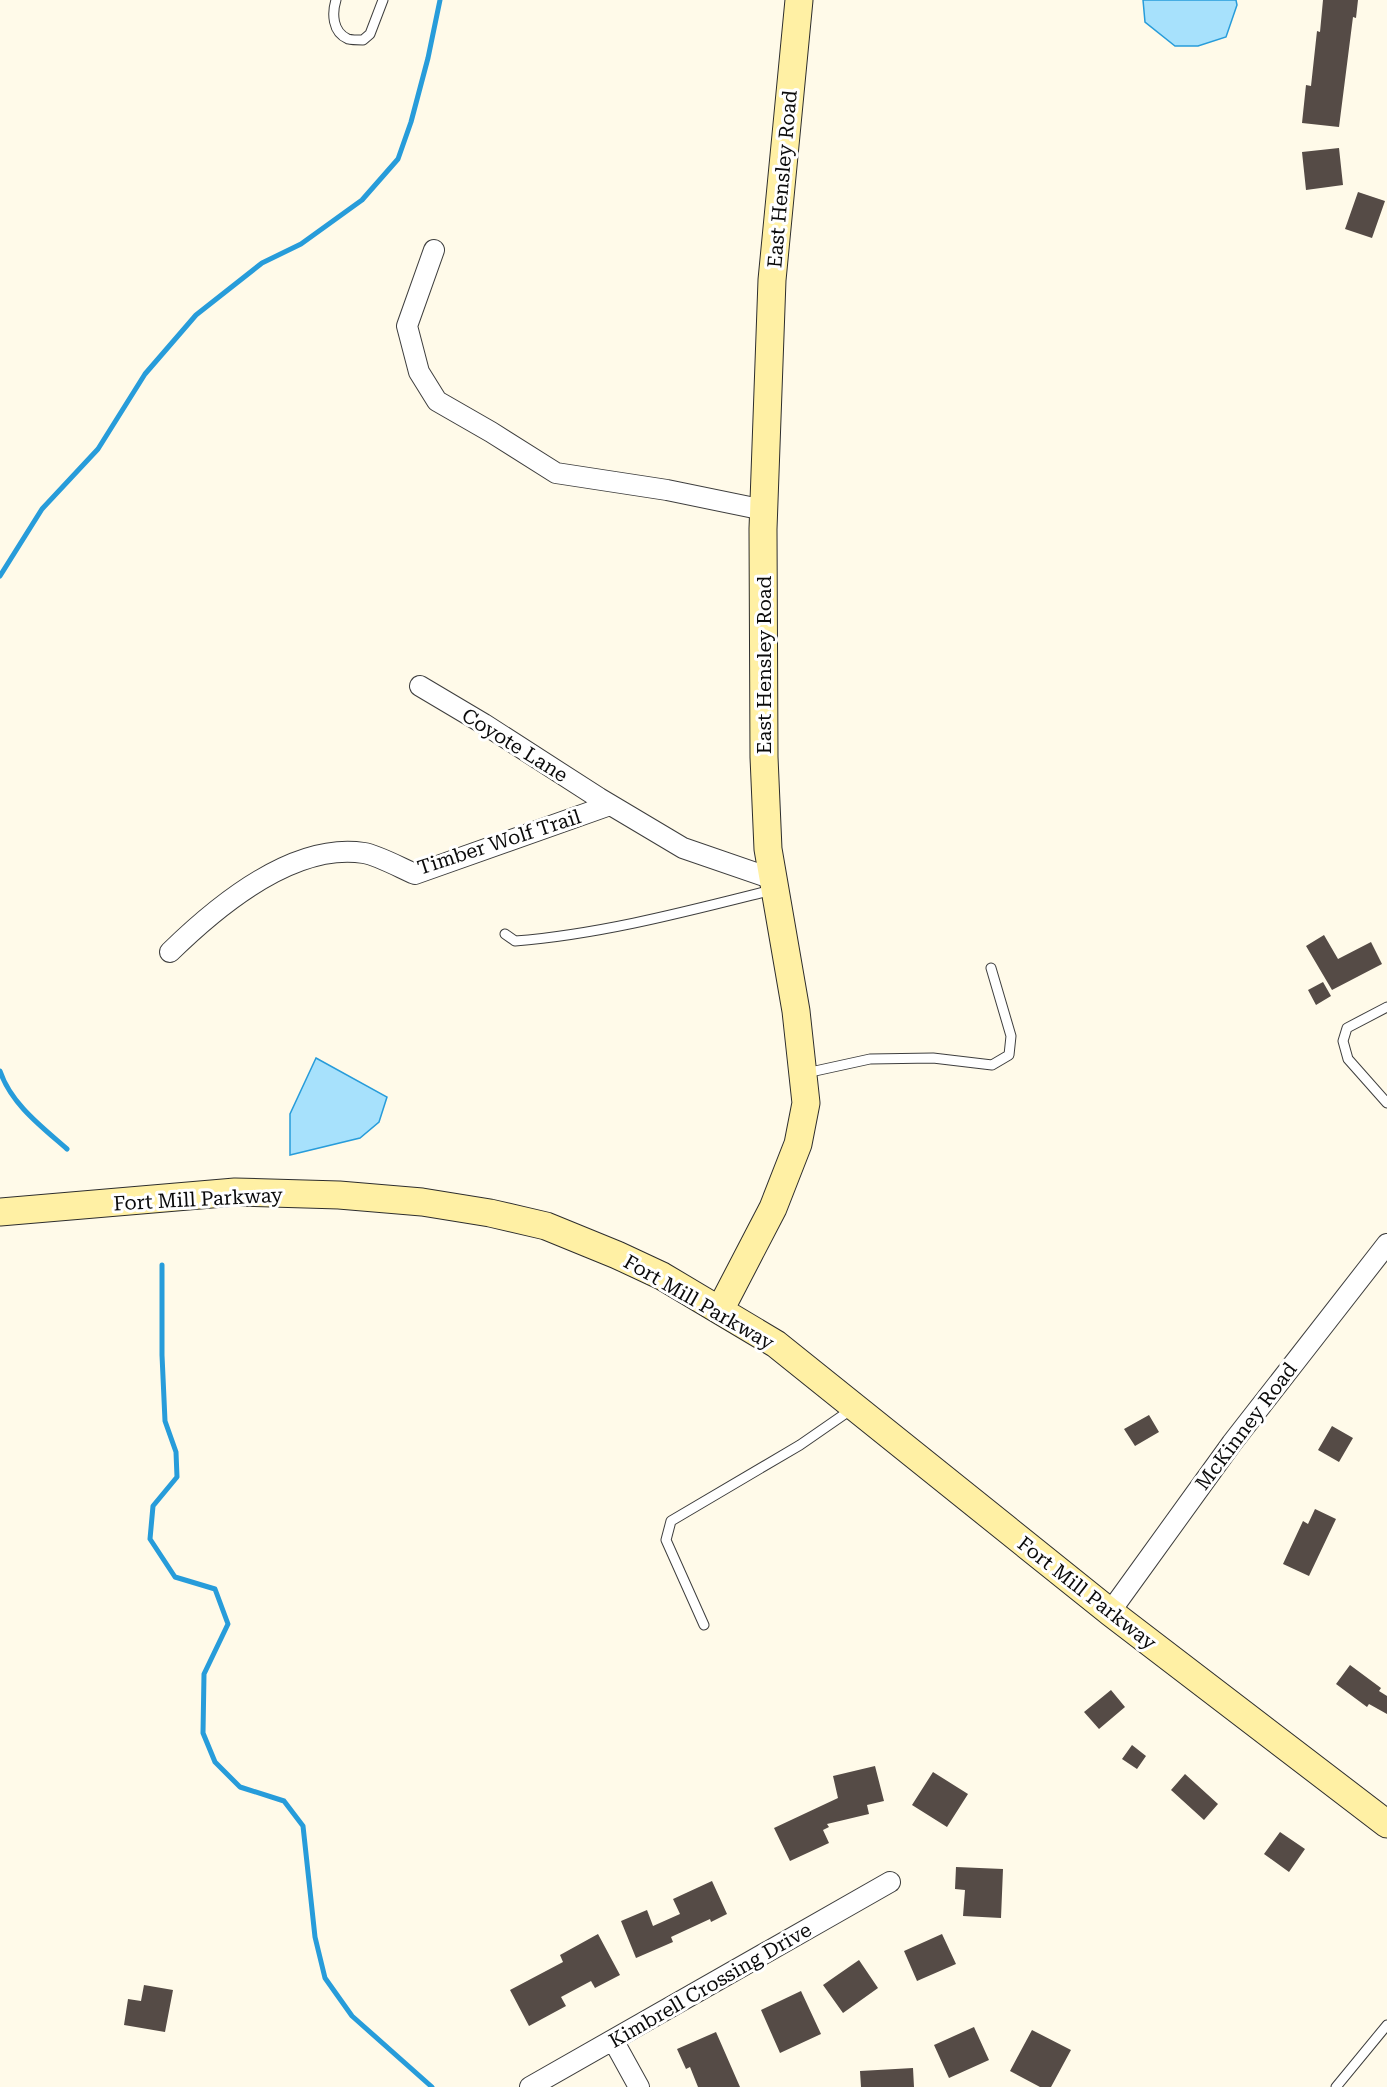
<svg xmlns="http://www.w3.org/2000/svg" width="1387" height="2087" font-family="'Roboto Serif',serif">
<style>
.water{fill:#a7e1fc;stroke:#279cda;stroke-width:1.5}
.lines{fill:none;stroke-linecap:round;stroke-linejoin:round}
.stream{stroke:#279cda;stroke-width:5}
.building{fill:#554b46}
.lane-casing{stroke:#3e3e3e;stroke-width:11}
.street-casing{stroke:#3e3e3e;stroke-width:22}
.secondary-casing{stroke:#2d2d2d;stroke-width:29}
.lane{stroke:#fff;stroke-width:9}
.street{stroke:#fff;stroke-width:20}
.secondary{stroke:#fff0a4;stroke-width:27}
.labels{text-anchor:middle;dominant-baseline:central;stroke-width:6;stroke-linejoin:round;paint-order:stroke}
.street-label{font-size:20px;fill:#0b0b0b;stroke:#fff}
</style>
<rect width="100%" height="100%" fill="#fffae9"/>
<!-- water -->
<path class="water" d="M1143,0H1236L1237,5L1226,37L1198,46H1175L1145,22Z
M316,1058L387,1097L379,1122L360,1138L290,1155V1114Z"/>
<g class="lines">
<!-- stream -->
<path class="stream" d="M0,576L42,509L98,449L145,374L196,315L262,263L301,244L362,200L398,159L411,122L428,58L440,0
M0,1071C11,1104 42,1127 67,1149
M162,1265V1355L165,1421L176,1452L177,1477L153,1506L150,1539L175,1577L215,1589L228,1624L204,1674L203,1733L215,1762L240,1787L284,1801L303,1826L315,1937L325,1978L352,2016L432,2087"/>
</g>
<!-- building -->
<path class="building" d="M1323,0H1358L1356,18L1353,17L1339,127L1302,123L1306,85L1311,86L1317,31L1320,32Z
M1339,148L1343,185L1306,190L1302,152Z
M1358,192L1385,201L1372,238L1345,229Z
M1324,935L1338,959L1371,942L1382,964L1332,990L1306,946Z
M1323,982L1331,996L1316,1005L1308,990Z
M1149,1415L1159,1432L1135,1446L1124,1429Z
M1332,1426L1353,1438L1339,1462L1318,1450Z
M1315,1509L1336,1519L1309,1576L1283,1564L1303,1521L1308,1524Z
M1350,1665L1381,1688L1379,1691L1387,1696V1714L1369,1704L1367,1707L1336,1684Z
M1111,1690L1125,1707L1099,1729L1084,1712Z
M1132,1745L1146,1756L1137,1769L1122,1759Z
M875,1766L884,1801L867,1805L869,1814L827,1824L829,1827L823,1830L829,1843L790,1861L774,1828L838,1798L833,1776Z
M933,1772L968,1794L947,1827L912,1805Z
M1185,1774L1218,1804L1204,1820L1171,1790Z
M1280,1832L1305,1849L1289,1872L1264,1854Z
M956,1867L1003,1869L1001,1918L963,1916L965,1890L955,1889Z
M712,1881L727,1914L711,1922L710,1919L671,1937L673,1942L636,1958L621,1921L647,1910L653,1926L680,1914L673,1899Z
M598,1934L620,1975L595,1988L591,1981L561,1997L566,2006L529,2026L510,1990L563,1962L560,1955Z
M942,1934L956,1964L917,1981L904,1951Z
M859,1960L878,1988L843,2013L823,1985Z
M144,1985L173,1990L165,2032L124,2025L128,1999L141,2001Z
M801,1991L821,2034L780,2053L761,2010Z
M974,2027L989,2060L949,2078L934,2045Z
M1032,2030L1071,2050L1051,2087H1040L1010,2071Z
M716,2032L740,2087H698L690,2067L686,2069L677,2049Z
M913,2068L914,2087H861L860,2071Z"/>
<g class="lines">
<defs>
<path id="lane" d="M336,0C332,13 332,32 348,39C352,40 358,40 363,40L370,34L383,0
M505,934L515,941C602,934 688,911 772,890
M1387,1007L1347,1028L1343,1041L1348,1059L1387,1103
M806,1073L870,1059L933,1058L992,1065L1009,1055L1011,1036L991,968
M704,1625L666,1540L671,1521L800,1445L852,1409
M1336,2087L1387,2025"/>
<path id="street" d="M434,250L407,326L419,372L437,401L491,432L556,473L667,490L764,510
M420,686L484,724L599,798L683,848L773,879
M170,952C217,906 294,842 364,853C377,855 401,868 415,874L610,805
M1110,1612L1232,1443L1387,1244
M613,2040L639,2087
M530,2087L890,1882"/>
<path id="secondary" d="M0,1212L235,1192L339,1195L422,1202L490,1213L546,1226L617,1255L662,1276L776,1344L1110,1612L1387,1824
M720,1310L773,1208L798,1144L806,1103L796,1011L768,849L764,757L763,529L772,280L799,0"/>
</defs>
<!-- lane casing -->
<use href="#lane" class="lane-casing"/>
<!-- street casing -->
<use href="#street" class="street-casing"/>
<!-- secondary casing -->
<use href="#secondary" class="secondary-casing"/>
<!-- lane -->
<use href="#lane" class="lane"/>
<!-- street -->
<use href="#street" class="street"/>
<!-- secondary -->
<use href="#secondary" class="secondary"/>
</g>
<g class="labels">
<!-- street labels -->
<g class="street-label">
<text transform="translate(782 179) rotate(-85)">East Hensley Road</text>
<text transform="translate(764 665) rotate(-90)">East Hensley Road</text>
<text transform="translate(515 745) rotate(32)">Coyote Lane</text>
<text transform="translate(499 842) rotate(-18)">Timber Wolf Trail</text>
<text transform="translate(198 1199) rotate(-3)">Fort Mill Parkway</text>
<text transform="translate(699 1302) rotate(30)">Fort Mill Parkway</text>
<text transform="translate(1246 1426) rotate(-53)">McKinney Road</text>
<text transform="translate(1087 1593) rotate(38)">Fort Mill Parkway</text>
<text transform="translate(710 1985) rotate(-30)">Kimbrell Crossing Drive</text>
</g>
</g>
</svg>
